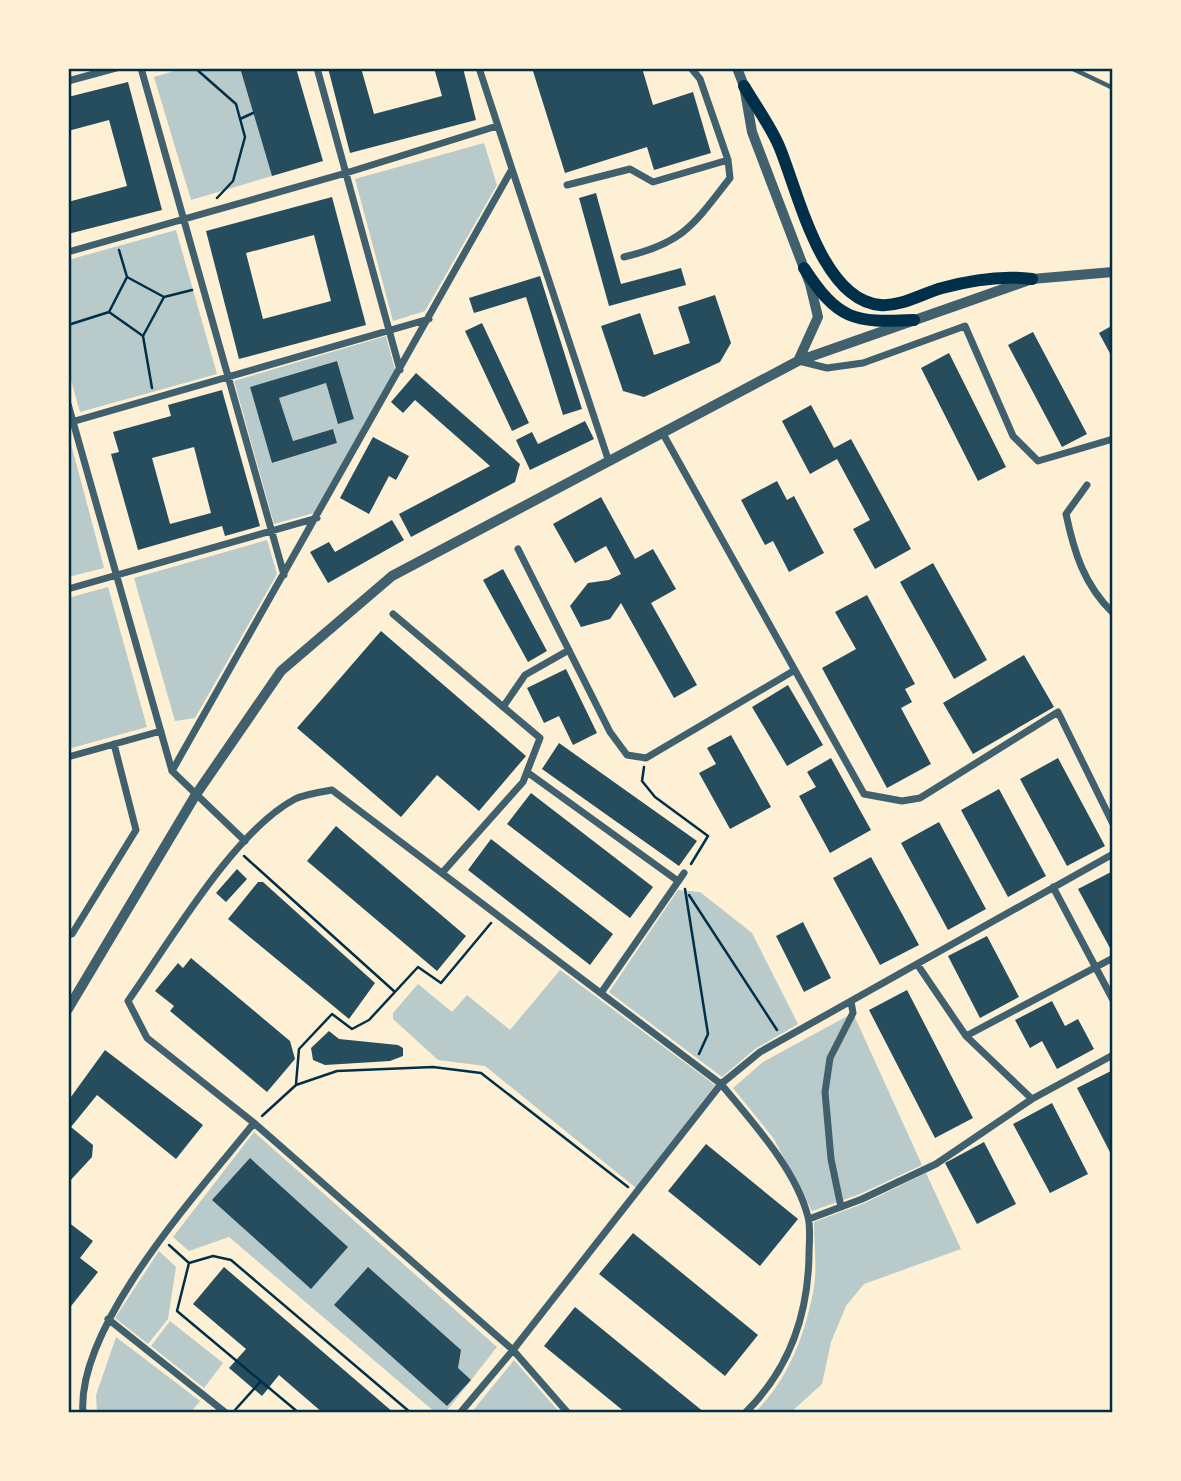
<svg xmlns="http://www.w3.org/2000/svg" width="1181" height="1481" font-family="Manrope,sans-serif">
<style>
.green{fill:#b9caca;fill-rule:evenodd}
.building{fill:#264d5e;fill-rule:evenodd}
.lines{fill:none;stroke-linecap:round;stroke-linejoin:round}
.path{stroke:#003049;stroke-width:2.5}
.service{stroke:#3f606c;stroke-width:4.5}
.minor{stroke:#3f606c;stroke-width:7}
.tertiary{stroke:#3f606c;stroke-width:10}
.secondary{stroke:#003049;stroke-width:12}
.neatline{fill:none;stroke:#003049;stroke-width:2.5}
</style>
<rect width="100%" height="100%" fill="#fdf0d5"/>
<!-- green -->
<path class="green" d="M184,68H240L272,176L191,200L154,77Z
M484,143L497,185L425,311L393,321L355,179Z
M176,230L217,374L80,412L68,370V260Z
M386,336L395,370L314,513L274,524L234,381ZM337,361L354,419L338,423L326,383L279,398L293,441L333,429L337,443L273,463L250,387Z
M70,440L104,568L68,577V441Z
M267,540L277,574L195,718L175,721L134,578Z
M108,587L147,727L68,749V598Z
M678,890L700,892L752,933L798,1024L755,1049L722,1077L609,992Z
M560,970L715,1085L636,1188L485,1066L438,1060L393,1019V1013L418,984L452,1012L467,995L510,1030Z
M853,1013L922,1165L860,1194L812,1211L774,1139L733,1088L763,1062Z
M254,1132L497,1347L445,1413H436L229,1237L189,1251L173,1237Z
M926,1173L961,1249L864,1284L846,1306L831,1342L822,1384L790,1413H754C788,1381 806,1333 814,1287C817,1267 814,1243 814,1222L865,1203Z
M159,1251L176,1267L168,1319L148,1344L115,1318Z
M170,1321L223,1363L204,1388L151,1346Z
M116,1337L200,1401L190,1413H97L96,1395Z
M514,1360L560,1413H471Z"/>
<!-- building -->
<path class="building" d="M240,68H296L323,161L272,176Z
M328,68H361L374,114L442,96L434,68H463L476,120L350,153Z
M532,68H642L653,105L693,92L711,153L654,170L647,147L565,173Z
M128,82L162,210L68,234V202L127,186L109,120L68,131V97Z
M596,193L621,284L681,268L686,285L609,306L579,198Z
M332,197L366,325L239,359L206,231ZM314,235L331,301L263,319L246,253Z
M540,276L582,409L563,415L526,297L474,313L469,298Z
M715,295L731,343L720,362L644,397L623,391L601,326L640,313L654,355L690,343L678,307Z
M482,323L529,423L512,431L465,331Z
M1113,325V359L1099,333Z
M1033,332L1087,434L1062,447L1008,345Z
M949,353L1006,467L978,481L921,368Z
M337,361L354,419L338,424L326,383L279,398L293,441L333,429L337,443L272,463L250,387Z
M416,373L520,464L515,482L411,537L399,514L490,466L415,400L403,413L391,402Z
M222,390L260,526L225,536L222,526L138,550L111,454L119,452L113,432L171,416L168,405ZM194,447L211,513L170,524L152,458Z
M811,405L834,448L851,439L911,549L875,569L853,529L870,520L837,459L810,474L782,421Z
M585,421L594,439L530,470L516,440L532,432L538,444Z
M373,437L409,456L396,480L389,476L369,514L340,498Z
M777,481L787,500L794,496L824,553L789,572L773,541L765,545L741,500Z
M601,497L635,559L653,549L676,589L651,603L697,685L674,698L621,603L610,619L581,627L570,606L588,583L609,580L621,574L606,546L575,563L553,524Z
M392,520L404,540L328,583L310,552L329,542L335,552Z
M933,563L987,660L954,679L900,582Z
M503,569L547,651L528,662L483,580Z
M867,595L915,684L905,689L912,702L901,708L931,764L887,788L822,668L856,649L835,612Z
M381,631L526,756L479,811L437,775L401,817L297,728Z
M1024,655L1054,707L973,754L943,703Z
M566,669L597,733L573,745L559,716L544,723L527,688Z
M788,685L823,745L787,766L752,707Z
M731,735L771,807L730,829L699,773L716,764L707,748Z
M559,743L697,841L679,866L542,769Z
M831,758L871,830L830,853L799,796L816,787L807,772Z
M1058,758L1105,846L1067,866L1020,779Z
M999,789L1046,876L1008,897L961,810Z
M531,793L653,887L630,918L507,824Z
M939,822L986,909L948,930L901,843Z
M336,826L466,936L437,971L307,861Z
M491,839L613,934L590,965L468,870Z
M871,857L919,945L880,965L833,878Z
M237,869L247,879L226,902L216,893Z
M1113,871V949L1111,950L1078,889Z
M258,882H263L375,983L349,1019L228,919Z
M803,922L831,978L804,992L776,936Z
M987,936L1019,997L980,1018L948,956Z
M191,958L290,1041L295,1059L267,1092L170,1011L174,1006L155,991L178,963L183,968Z
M907,990L973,1118L935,1138L869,1010Z
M1052,1001L1065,1026L1078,1019L1094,1049L1057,1069L1042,1041L1030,1048L1015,1020Z
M329,1031L339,1039L398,1045L403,1048V1056L390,1061L325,1065L313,1060L311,1048Z
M105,1050L203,1125L176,1159L97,1095L71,1127L93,1145L92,1157L68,1183V1101Z
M1113,1070V1158L1077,1088Z
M1052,1103L1088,1174L1050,1193L1013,1124Z
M984,1142L1016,1204L977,1224L945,1163Z
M706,1144L798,1219L760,1266L668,1191Z
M250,1158L348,1247L311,1289L212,1200Z
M68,1222L93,1241L80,1258L98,1272L68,1310Z
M633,1233L758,1335L725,1376L599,1274Z
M224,1267L394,1413H323L279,1375L262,1396L229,1368L246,1349L193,1304Z
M368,1267L461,1350L458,1368L471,1380L447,1406L334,1305Z
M575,1307L705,1413H626L544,1346Z"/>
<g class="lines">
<!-- path -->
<path class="path" d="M195,68L236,104L245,137L233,181L217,198
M240,119L253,113
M119,250L127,277L164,297
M109,312L143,336
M68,325L109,312L127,277
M152,388L143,336L164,297L192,290
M644,767L642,781L655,797L708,836L691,864
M244,856L395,992
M685,889L708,1034L699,1054
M689,895L777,1030
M296,1084L299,1049L332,1014L352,1029L369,1020L418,967L441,983L491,923
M262,1116L296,1085L337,1071L433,1067L481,1073L628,1187
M169,1245L189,1263L213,1256L231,1260L411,1413
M189,1263L177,1311L299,1413
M235,1410L261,1381"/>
<!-- service -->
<path class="service" d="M1071,68L1113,88"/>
<!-- minor -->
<path class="minor" d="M141,68L284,575
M317,68L400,370
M68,81L116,68
M512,169L608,459
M567,185L630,169L653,182L728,160L700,79L691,68
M68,252L346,173L497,126
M624,257C684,243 694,224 730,178L728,160
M799,361L827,368L863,363L965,326L1013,436L1038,461L1113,439
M68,404L172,771L245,841
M68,423L429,319
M662,432L864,794L902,801L920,798L1058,712L1113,824
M1087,485L1066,514C1074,552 1084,585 1113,613
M518,549L610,732L627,755L646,758L795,670
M68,589L317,518
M393,614L540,738L523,782L442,873
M503,707L525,675L569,650
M68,757L161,731
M172,771L512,169L479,68
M527,772L678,881
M1053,887L1113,1000
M68,933L72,934L136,830L114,744
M601,993L684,873
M966,1036L1113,958
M1032,1099L1113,1055
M841,1207L831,1159L825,1092L830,1058L853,1013L851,1001
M809,1219L862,1199L936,1164L1032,1099L966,1036L917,964
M108,1319L226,1413
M83,1413C76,1325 201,1189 254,1123
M460,1413L513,1350L721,1084L760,1052L1113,854
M568,1413L513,1350L254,1123L147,1038L128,1001C169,943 234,831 295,799C305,794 320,792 332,790L721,1084C752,1122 796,1169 808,1217C811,1228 809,1243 809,1255C808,1315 789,1370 745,1413"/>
<!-- tertiary -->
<path class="tertiary" d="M737,68L744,86L752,132L810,284L818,317L798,361
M68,1009L195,796L281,671L392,576L798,361L1032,279L1113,272"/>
<!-- secondary -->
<path class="secondary" d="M744,86C755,105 770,125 779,146C798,191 821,300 880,305C901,307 923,293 942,288C971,280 1001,275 1032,279
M804,268C838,320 853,323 914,320"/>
</g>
<!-- border -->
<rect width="1181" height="1481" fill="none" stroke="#fdf0d5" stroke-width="140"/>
<rect x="70" y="70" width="1041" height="1341" class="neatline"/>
</svg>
